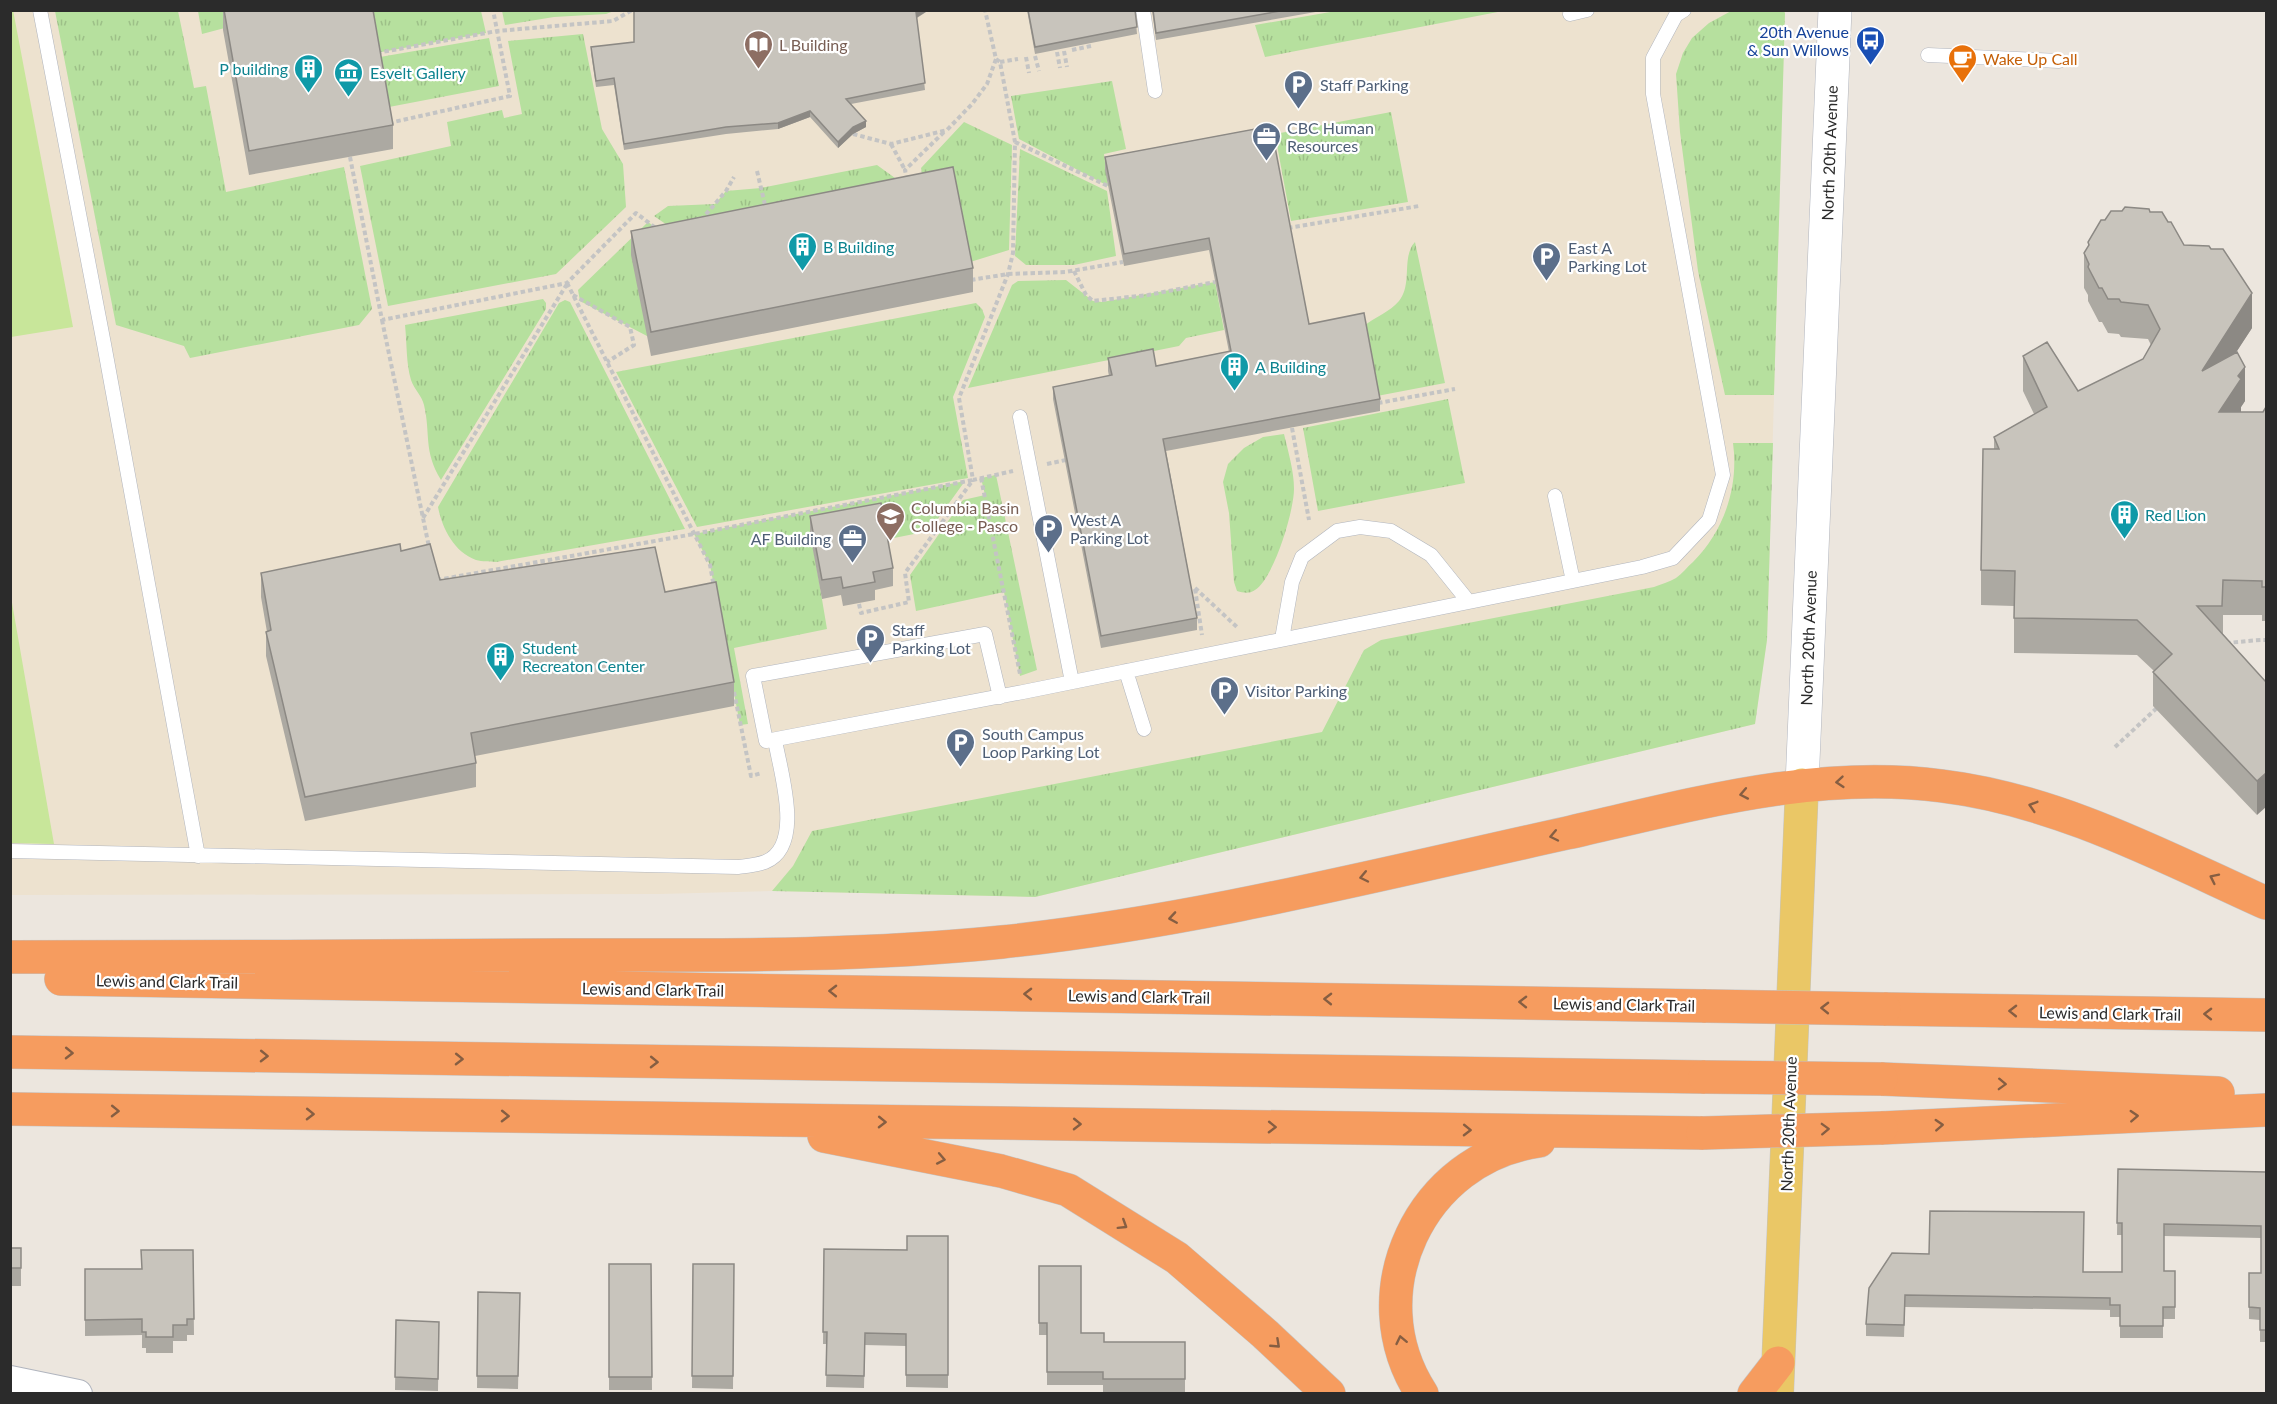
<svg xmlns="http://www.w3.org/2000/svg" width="2277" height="1404" font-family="Lato,sans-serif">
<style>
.education{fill:#ede2cf}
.grass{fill:url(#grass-tufts)}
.pitch{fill:#c8e69a}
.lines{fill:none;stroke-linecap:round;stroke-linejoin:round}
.service-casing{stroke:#b1b5be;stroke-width:15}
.minor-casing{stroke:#b1b5be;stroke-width:30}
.secondary-casing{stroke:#b1b5be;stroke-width:34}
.primary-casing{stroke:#c4c4c4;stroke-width:34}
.motorway-casing{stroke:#c4c4c4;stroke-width:34}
.path{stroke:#c4c4c4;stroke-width:4;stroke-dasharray:4.5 3;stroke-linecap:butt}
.service{stroke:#fff;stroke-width:14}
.minor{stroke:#fff;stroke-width:28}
.secondary{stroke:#fff;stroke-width:33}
.primary{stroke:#eac766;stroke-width:33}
.motorway{stroke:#f69c5f;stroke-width:33}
.motorway-bridge-casing{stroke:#c4c4c4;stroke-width:34;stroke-linecap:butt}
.motorway-bridge{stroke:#f69c5f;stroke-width:33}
.wall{fill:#aca9a2}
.shaded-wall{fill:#8c8984}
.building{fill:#c8c4bc;stroke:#8c8984;stroke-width:1.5}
.oneway{stroke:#865e42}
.labels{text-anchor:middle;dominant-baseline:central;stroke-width:4.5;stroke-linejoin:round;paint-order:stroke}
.transit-label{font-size:16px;fill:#164399;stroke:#fff;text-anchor:end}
.education-label{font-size:16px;fill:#785e54;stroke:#fff;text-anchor:start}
.food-label{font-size:16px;fill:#c56008;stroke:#fff;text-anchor:start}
.culture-label{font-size:16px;fill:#0d838f;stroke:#fff;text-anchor:start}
.service-label{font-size:16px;fill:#4e5e75;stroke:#fff;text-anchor:start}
.street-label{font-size:16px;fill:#2b2b2b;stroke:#fff}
</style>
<defs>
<pattern id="grass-tufts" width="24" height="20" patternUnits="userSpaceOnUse" patternTransform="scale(1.5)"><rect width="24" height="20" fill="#b6e09e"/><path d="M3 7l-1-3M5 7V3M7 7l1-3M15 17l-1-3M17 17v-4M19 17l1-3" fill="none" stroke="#9dc088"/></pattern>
</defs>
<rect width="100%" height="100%" fill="#ece6de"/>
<!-- education -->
<path class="education" d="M11,11H1785L1767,640L1755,724L1035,897L772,891L659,894L11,895Z"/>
<!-- grass -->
<path class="grass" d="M1733,10H1783L1785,13L1774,395H1725L1698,271L1680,132L1676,74L1683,53L1692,38L1709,23Z
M55,11H178L194,88L206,86L226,192L344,167L372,309L359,325L190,358L184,346L116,325Z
M198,11H289L202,34Z
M369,11H481L486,33L376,53Z
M502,11V10L614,11L606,14L554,17L505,25Z
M1336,11V10L1503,11L1265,57L1255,25Z
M583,34L602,129L623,164L626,207L556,274L388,306L360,166L451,146L447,122L502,110L504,118L522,114L508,41Z
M489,38L499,86L389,107L380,57Z
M1112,81L1126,149L1104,154L1108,186L1019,139L1011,96Z
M1391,112L1408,202L1291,221L1275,134Z
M964,122L1012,145L1009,250L967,263L926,196L921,168Z
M1020,149L1107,191L1116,256L1074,265H1026L1015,256Z
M877,165L895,178L647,336L580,301L578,290L648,222L679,245L670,227L654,216L668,206L715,204L726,191L761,188Z
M1415,242L1445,383L1377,396L1364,326C1375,317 1390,312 1399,301C1413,284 1401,257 1415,242Z
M1066,280L1093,301L1102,302L1215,282L1224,330L1186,338L1179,346L968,388L1012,285L1018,281Z
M543,299L546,303V309L441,480C423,450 431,435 424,405C422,396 414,389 411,380C406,363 407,344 405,325Z
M565,300L570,302L685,529L496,562C490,561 482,562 476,560C454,552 442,528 438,507L559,303Z
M976,303L982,309L985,317L953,397L968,478L697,527L616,372Z
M1448,399L1465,483L1318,511L1303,428Z
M1284,434C1288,451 1294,471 1294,489C1294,511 1274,578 1255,590C1249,594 1244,593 1237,591L1234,582L1229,513L1223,482L1228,464L1244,448L1263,437Z
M1733,443H1773L1767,640L1755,724L1035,897L772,891L793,866L812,831L1322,732L1364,650L1381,640L1654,587C1661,584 1669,582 1676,578C1682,574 1687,567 1693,562C1724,531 1739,487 1733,443Z
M996,475L1037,670L1020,676L1004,592L916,611L910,575L963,500L985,495L981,478Z
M965,481L929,531L884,540L811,534L827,629L734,648L748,724L740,725L710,565L694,534Z"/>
<!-- pitch -->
<path class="pitch" d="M13,10L73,327L11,337L10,11Z
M10,597H11L54,844L11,843Z"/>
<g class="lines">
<defs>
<path id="service" d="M40,10L104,344L198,856
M1143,10L1155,91
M1570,14L1587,10
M1928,55L2059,61
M1020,417L1072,682
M1555,496L1573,581
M1282,639L1292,582L1302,557L1337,531L1360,527L1391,531L1431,555L1468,601
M1126,671L1144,729
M1000,697L985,634L753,676L766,741L1023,692L1642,567L1673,558L1709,520L1723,475L1653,94V58L1676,15L1684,10
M10,851L738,867C746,866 757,865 765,862C805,846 780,771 775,740"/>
<path id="minor" d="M10,1380L78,1394"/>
<path id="secondary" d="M1802,785L1835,10"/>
<path id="primary" d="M1777,1394L1802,785"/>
<path id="motorway" d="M10,957C195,957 379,956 564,955C710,955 856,957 1002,942C1193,922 1380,874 1567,833C1691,805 1815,769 1942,786C2057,800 2162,856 2266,903
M61,979L1706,1006
M1884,1009L2266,1015
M10,1052L1705,1077
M1881,1079L2218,1093
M10,1109L1703,1133
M1881,1128L2266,1110
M824,1136L1001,1171L1068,1190L1177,1258L1265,1334L1329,1394
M1422,1394C1356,1293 1421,1157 1539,1141
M1754,1394L1778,1363"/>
</defs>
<!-- service casing -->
<use href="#service" class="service-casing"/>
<!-- minor casing -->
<use href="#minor" class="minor-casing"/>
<!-- secondary casing -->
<use href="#secondary" class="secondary-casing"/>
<!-- primary casing -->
<use href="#primary" class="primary-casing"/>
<!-- motorway casing -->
<use href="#motorway" class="motorway-casing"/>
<!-- path -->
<path class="path" d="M1072,50L1091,46
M1064,51L1067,67
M1057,52L1060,68
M377,53L497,31L613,21L632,10
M1035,56L1039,71
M1026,57L1029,73
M996,59L1000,62L1015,142L1013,253L1008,274L959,398L973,480L1013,471
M1000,62L1018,59
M389,123L510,96L493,10
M853,134L891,144L947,130L972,104L987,84L996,59L985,10
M1015,142L1108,186
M891,144L905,170
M350,157L382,320L567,283L636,213L657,229
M757,171L766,209
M907,180L905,170L946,130
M701,220L726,191L734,177
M1288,228L1419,206
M1074,271L1086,295L1093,301L1148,295L1215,282
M971,280L1008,274L1065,272L1123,262
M567,283L710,565L714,587
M573,295L630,327L634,345L607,362
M382,320L429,547
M1378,403L1455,389
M1292,428L1309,520
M1047,464L1066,460
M981,478L1020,674
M423,518L567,284
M437,580L694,534L973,480
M1195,588L1238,628
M1195,589L1202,635
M859,604L861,613L909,602L905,573L973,480
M2226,643C2240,642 2253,640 2266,640
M734,692L751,776L762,773
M2115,747L2159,706"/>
<!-- service -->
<use href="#service" class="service"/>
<!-- minor -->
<use href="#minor" class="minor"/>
<!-- secondary -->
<use href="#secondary" class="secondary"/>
<!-- primary -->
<use href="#primary" class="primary"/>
<!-- motorway -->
<use href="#motorway" class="motorway"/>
<defs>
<path id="motorway-bridge" d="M1706,1006L1884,1009
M1705,1077L1881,1079
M1703,1133L1881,1128"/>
</defs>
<!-- motorway-bridge casing -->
<use href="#motorway-bridge" class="motorway-bridge-casing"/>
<!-- motorway-bridge -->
<use href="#motorway-bridge" class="motorway-bridge"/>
</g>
<!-- wall -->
<path class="wall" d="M223,10H373L393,125V149L249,175L223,30Z
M929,10L917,18L925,90L851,104L866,127L853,134L838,148L810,117L778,129L726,134L624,150L614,85L596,87L591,53V47Z
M1027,10H1135L1137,34L1035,54Z
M1152,10H1327L1156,40Z
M1271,126L1309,324L1380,399V411L1166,451L1197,618V630L1101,648L1053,399V387L1109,376L1108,371V358L1156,366L1229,352L1209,250L1124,266L1105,170V157Z
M2150,212L2184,245L2252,328L2236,352L2245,401L2241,407V412H2263L2266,407V621H2262V615H2223V634L2266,682L2257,815L2153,706V672L2154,671L2137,655L2014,653V606L1981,605V570L1994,449V437L2034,414L2023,391V356L2078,391L2143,359L2151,345L2148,339L2121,337L2119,334L2108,333L2102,322H2099L2088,301V295L2084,288V253L2088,247V242L2105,220Z
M631,231L973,268V292L651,356L631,255Z
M810,516L893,568V586L875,590V600L843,606L841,595L822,599L810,534Z
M401,551L440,580L665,592L734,682V706L475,756L476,763V787L305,821L266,656V632H267L261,597V573Z
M2118,1169L2266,1172V1342H2260V1320L2249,1319V1273H2261V1238L2164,1236V1271H2175V1319H2163V1338H2120V1317H2110V1310L1905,1307L1904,1337L1866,1336V1324L1929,1254L2083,1272H2122V1235H2117Z
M948,1236V1388L906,1387V1346L865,1345L864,1388L826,1387L827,1344H823L824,1249L907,1250Z
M10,1248H21V1286H10Z
M193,1250L194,1335H187V1341H173V1353H146V1348H142V1335L85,1336V1269H141Z
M609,1264H651L652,1390H609Z
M693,1264H734L733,1389L692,1388Z
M1039,1266L1081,1333L1104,1342H1185V1392H1103V1385H1047V1335H1039Z
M478,1292L520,1293L518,1389L477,1388Z
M396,1320L439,1322L438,1391L395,1390Z"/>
<!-- shaded-wall -->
<path class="shaded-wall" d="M918,10H929L916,18V12Z
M810,111V117L778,129V123Z
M866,121V127L853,134L838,148V142L853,127Z
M2252,293V328L2202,405V371Z
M2245,367V401L2241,407V414L2219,412L2238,376Z
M2266,773V807L2257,815V781Z"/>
<!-- building -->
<path class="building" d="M224,10H373L393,125L249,151Z
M634,10H918L916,12L925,83L846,99L866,121L853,127L838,142L810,111L778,123L726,127L624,144L614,78L596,81L591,47L634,42Z
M1028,10H1135L1137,27L1035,47Z
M1153,10H1286L1156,33Z
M1271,126L1309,324L1364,313L1380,399L1163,439L1197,618L1101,636L1053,387L1112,375L1108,358L1153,349L1156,366L1231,351L1209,238L1124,254L1105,157Z
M953,167L973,268L651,332L631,231Z
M2125,207L2149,209L2150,212H2162L2168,222H2171L2184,245L2209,246L2211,249H2223L2252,293L2202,371L2237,352L2245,367L2238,376L2241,379L2219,412H2263L2266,407V587H2262V581L2223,580L2222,606H2197L2266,682V773L2257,781L2153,672L2172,654L2137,620L2014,618L2015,571L1981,570L1983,449H1999L1994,437L2047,407L2023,356L2047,342L2078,391L2143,359L2160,329L2148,305L2121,302L2119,299H2108L2102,288H2099L2088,267L2089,264L2084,253L2089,245L2088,242L2101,220H2105L2111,211H2122Z
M881,503L893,568L873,572L875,582L843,588L841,577L822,580L810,516Z
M400,544L401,551L430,544L440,580L655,547L665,592L716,582L734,682L471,733L476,763L305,797L266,632L271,630L261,573Z
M2118,1169L2266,1172V1330H2260V1308L2249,1307V1273H2261V1226L2164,1224V1271H2175V1307H2163V1326H2120V1305H2110V1298L1905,1295L1904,1325L1866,1324L1869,1288L1892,1253L1929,1254L1930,1211L2084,1212L2083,1272H2122V1223H2117Z
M907,1236H948V1375H906V1334L865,1333L864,1376L826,1375L827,1332H823L824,1249L907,1250Z
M10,1248H21V1268H10Z
M141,1250H193L194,1319H187V1325H173V1337H146V1332H142V1319L85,1320V1269H142Z
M609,1264H651L652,1377H609Z
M693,1264H734L733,1376H692Z
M1039,1266H1081V1333H1104V1342H1185V1379H1103V1372H1047V1323H1039Z
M478,1292L520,1293L518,1376H477Z
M396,1320L439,1322L438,1379L395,1377Z"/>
<!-- one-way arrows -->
<defs><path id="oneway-chevron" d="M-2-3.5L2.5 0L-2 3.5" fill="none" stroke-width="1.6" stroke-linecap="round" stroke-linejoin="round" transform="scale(1.5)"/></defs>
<g class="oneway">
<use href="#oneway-chevron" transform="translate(1840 782) rotate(175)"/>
<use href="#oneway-chevron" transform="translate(1744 794) rotate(169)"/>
<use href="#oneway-chevron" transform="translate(2033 806) rotate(-163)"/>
<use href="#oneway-chevron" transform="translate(1554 836) rotate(168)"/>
<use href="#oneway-chevron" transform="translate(1364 877) rotate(168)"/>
<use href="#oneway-chevron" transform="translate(2214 878) rotate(-154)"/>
<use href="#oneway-chevron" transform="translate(1173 918) rotate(171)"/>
<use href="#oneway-chevron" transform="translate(833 991) rotate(-179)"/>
<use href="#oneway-chevron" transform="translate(1028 994) rotate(-179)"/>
<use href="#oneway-chevron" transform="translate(1328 999) rotate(-179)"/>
<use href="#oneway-chevron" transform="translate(1523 1002) rotate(-179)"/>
<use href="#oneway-chevron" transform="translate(1825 1008) rotate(-179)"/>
<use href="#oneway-chevron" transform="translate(2013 1011) rotate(-179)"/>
<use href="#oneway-chevron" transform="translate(2208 1014) rotate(-179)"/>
<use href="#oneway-chevron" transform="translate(69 1053) rotate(1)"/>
<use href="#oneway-chevron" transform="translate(264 1056) rotate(1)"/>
<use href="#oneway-chevron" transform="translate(459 1059) rotate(1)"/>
<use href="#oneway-chevron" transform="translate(654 1062) rotate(1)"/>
<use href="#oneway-chevron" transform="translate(2002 1084) rotate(2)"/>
<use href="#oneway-chevron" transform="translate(115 1111) rotate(1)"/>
<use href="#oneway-chevron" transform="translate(310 1114) rotate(1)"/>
<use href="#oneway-chevron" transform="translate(505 1116) rotate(1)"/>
<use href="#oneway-chevron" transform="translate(2134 1116) rotate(-3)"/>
<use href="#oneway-chevron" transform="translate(882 1122) rotate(1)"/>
<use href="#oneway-chevron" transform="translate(1077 1124) rotate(1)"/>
<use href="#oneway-chevron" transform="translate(1939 1125) rotate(-3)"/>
<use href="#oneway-chevron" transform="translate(1272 1127) rotate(1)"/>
<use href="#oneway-chevron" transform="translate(1825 1129) rotate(-2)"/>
<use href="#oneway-chevron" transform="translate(1467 1130) rotate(1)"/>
<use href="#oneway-chevron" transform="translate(941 1159) rotate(11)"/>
<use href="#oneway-chevron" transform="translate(1123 1225) rotate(32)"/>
<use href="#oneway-chevron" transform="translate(1401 1340) rotate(-102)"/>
<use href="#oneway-chevron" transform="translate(1276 1344) rotate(43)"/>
</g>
<!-- icons -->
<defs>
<symbol id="bus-pin" viewBox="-11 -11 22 30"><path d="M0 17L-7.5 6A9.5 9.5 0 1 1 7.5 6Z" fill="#1a4fb4" stroke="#fff"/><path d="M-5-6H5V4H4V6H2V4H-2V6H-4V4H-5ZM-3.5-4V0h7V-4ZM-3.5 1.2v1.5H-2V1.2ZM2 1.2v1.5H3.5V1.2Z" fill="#fff"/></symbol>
<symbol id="library-pin" viewBox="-11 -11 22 30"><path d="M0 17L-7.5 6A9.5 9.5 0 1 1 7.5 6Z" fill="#8d6e63" stroke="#fff"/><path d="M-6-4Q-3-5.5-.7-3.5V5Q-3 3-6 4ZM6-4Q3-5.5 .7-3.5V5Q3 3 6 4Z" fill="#fff"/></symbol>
<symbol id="cafe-pin" viewBox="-11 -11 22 30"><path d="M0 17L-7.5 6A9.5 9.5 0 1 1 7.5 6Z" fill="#e8710a" stroke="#fff"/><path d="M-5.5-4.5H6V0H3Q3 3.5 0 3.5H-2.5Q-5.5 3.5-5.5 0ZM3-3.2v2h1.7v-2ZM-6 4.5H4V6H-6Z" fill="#fff"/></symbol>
<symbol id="building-pin" viewBox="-11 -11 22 30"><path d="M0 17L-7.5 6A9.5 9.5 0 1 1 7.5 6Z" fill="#0f9aa8" stroke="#fff"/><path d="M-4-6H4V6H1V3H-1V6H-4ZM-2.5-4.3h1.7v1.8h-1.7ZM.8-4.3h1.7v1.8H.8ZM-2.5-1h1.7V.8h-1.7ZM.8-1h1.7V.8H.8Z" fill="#fff"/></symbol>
<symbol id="museum-pin" viewBox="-11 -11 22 30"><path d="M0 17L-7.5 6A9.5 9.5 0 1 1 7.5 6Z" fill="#0f9aa8" stroke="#fff"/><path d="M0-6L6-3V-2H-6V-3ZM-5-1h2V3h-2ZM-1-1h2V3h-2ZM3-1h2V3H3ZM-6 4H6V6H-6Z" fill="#fff"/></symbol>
<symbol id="parking-pin" viewBox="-11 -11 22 30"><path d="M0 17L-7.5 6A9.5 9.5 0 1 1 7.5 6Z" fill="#5c6f8a" stroke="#fff"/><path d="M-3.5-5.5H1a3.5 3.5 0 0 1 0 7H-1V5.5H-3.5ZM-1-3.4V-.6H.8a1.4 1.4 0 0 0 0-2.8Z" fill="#fff"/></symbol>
<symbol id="office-pin" viewBox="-11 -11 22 30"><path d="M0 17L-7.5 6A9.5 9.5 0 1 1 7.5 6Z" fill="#5c6f8a" stroke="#fff"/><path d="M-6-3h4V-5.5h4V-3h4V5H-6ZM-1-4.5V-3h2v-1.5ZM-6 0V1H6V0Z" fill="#fff"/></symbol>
<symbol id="university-pin" viewBox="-11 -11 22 30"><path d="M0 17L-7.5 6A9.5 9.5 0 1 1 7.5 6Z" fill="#8d6e63" stroke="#fff"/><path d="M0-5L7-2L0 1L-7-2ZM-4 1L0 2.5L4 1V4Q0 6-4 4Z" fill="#fff"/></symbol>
</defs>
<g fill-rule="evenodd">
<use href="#bus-pin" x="1854" y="24" width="33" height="45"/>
<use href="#library-pin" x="742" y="28" width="33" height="45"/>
<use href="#cafe-pin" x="1946" y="42" width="33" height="45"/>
<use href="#building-pin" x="292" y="52" width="33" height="45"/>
<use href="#museum-pin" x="332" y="56" width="33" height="45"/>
<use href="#parking-pin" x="1282" y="68" width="33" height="45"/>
<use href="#office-pin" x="1250" y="120" width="33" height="45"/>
<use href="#building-pin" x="786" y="230" width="33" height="45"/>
<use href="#parking-pin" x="1530" y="240" width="33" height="45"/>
<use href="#building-pin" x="1218" y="350" width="33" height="45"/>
<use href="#building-pin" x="2108" y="498" width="33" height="45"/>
<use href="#university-pin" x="874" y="500" width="33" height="45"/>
<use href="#parking-pin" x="1032" y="512" width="33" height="45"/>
<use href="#office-pin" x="836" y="522" width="33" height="45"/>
<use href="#parking-pin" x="854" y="622" width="33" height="45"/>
<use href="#building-pin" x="484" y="640" width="33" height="45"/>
<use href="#parking-pin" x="1208" y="674" width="33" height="45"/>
<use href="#parking-pin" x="944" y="726" width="33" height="45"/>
</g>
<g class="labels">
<!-- transit labels -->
<g class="transit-label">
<text x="1849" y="31">20th Avenue<tspan x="1849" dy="18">&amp; Sun Willows</tspan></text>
</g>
<!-- education labels -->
<g class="education-label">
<text x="779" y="44">L Building</text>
<text x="911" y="507">Columbia Basin<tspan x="911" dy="18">College - Pasco</tspan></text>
</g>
<!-- food labels -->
<g class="food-label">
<text x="1983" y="58">Wake Up Call</text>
</g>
<!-- culture labels -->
<g class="culture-label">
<text x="288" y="68" text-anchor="end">P building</text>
<text x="370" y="72">Esvelt Gallery</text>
<text x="823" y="246">B Building</text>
<text x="1255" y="366">A Building</text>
<text x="2145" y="514">Red Lion</text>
<text x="522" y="647">Student<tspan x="522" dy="18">Recreaton Center</tspan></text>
</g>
<!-- service labels -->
<g class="service-label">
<text x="1320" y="84">Staff Parking</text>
<text x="1287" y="127">CBC Human<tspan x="1287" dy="18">Resources</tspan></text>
<text x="1568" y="247">East A<tspan x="1568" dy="18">Parking Lot</tspan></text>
<text x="1070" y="519">West A<tspan x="1070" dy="18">Parking Lot</tspan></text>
<text x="831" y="538" text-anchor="end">AF Building</text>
<text x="892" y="629">Staff<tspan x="892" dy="18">Parking Lot</tspan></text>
<text x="1245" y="690">Visitor Parking</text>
<text x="982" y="733">South Campus<tspan x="982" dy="18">Loop Parking Lot</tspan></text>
</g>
<!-- street labels -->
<g class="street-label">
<text transform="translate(1829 153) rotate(-88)">North 20th Avenue</text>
<text transform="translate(1808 638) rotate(-88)">North 20th Avenue</text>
<text transform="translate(167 981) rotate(1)">Lewis and Clark Trail</text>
<text transform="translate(653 989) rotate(1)">Lewis and Clark Trail</text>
<text transform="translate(1139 996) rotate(1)">Lewis and Clark Trail</text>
<text transform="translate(1624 1004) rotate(1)">Lewis and Clark Trail</text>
<text transform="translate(2110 1013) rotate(1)">Lewis and Clark Trail</text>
<text transform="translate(1788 1124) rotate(-88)">North 20th Avenue</text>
</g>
</g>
<!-- border -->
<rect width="2277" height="1404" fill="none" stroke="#2b2b2b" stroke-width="24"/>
</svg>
